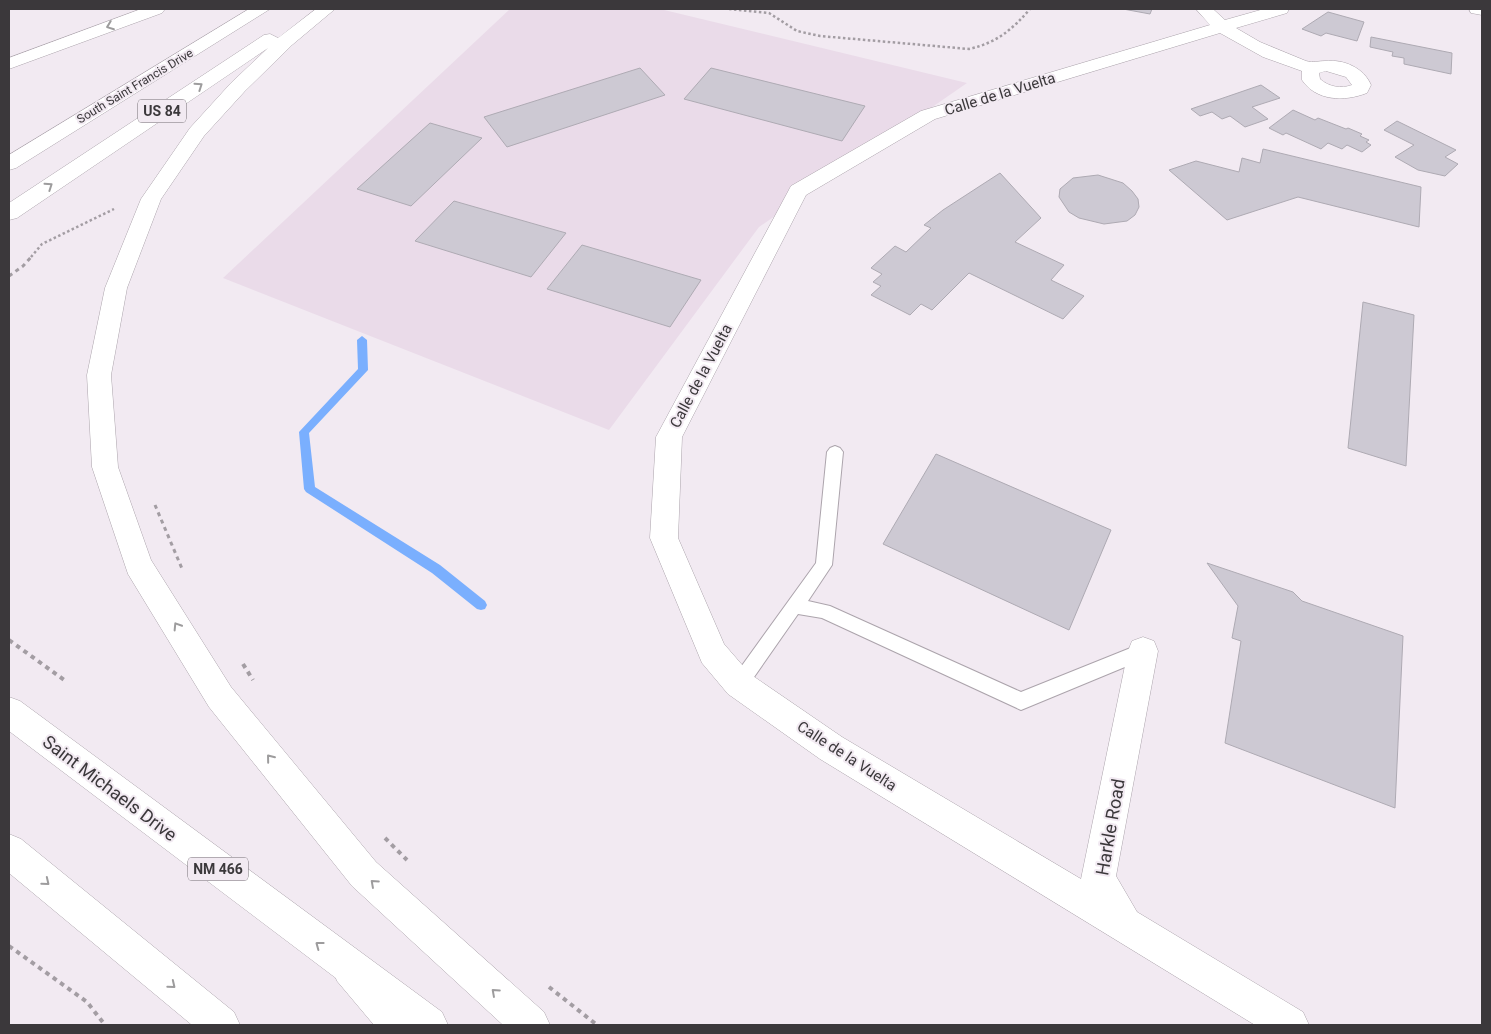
<svg xmlns="http://www.w3.org/2000/svg" width="1491" height="1034" font-family="Roboto,sans-serif">
<style>
.built{fill:#eadbe9}
.lines{fill:none;stroke-linecap:round;stroke-linejoin:round}
.stream{fill:#7aaffe;fill-rule:evenodd}
.building{fill:#cdc9d3;stroke:#aeaab3}
.lane-casing{stroke:#aca4ac;stroke-width:2}
.street-casing{stroke:#aca4ac;stroke-width:1}
.primary-casing{stroke:#aca4ac;stroke-width:1}
.highway-casing{stroke:#aca4ac;stroke-width:1}
.path-far2{stroke:#a39da3;stroke-width:2.5;stroke-dasharray:2.5 2.5;stroke-linecap:butt}
.path-far1{stroke:#a39da3;stroke-width:3;stroke-dasharray:4 4;stroke-linecap:butt}
.path{stroke:#a39da3;stroke-width:4;stroke-dasharray:4.5 4.5;stroke-linecap:butt}
.lane{fill:#fff;fill-rule:evenodd}
.street{fill:#fff;fill-rule:evenodd}
.primary{fill:#fff;fill-rule:evenodd}
.highway{fill:#fff;fill-rule:evenodd}
.oneway{stroke:#9d9c9d}
.labels{text-anchor:middle;dominant-baseline:central;stroke-width:4;stroke-linejoin:round;paint-order:stroke}
.far-street-label{font-size:12px;fill:#3b383b;stroke:#f2eaf2}
.shield{fill:#f2eaf2;stroke:#726d72;stroke-width:1}
.shield-label{font-size:14px;font-weight:bold;fill:#3b383b}
.street-label{font-size:15px;fill:#3b383b;stroke:#f2eaf2}
.near-street-label{font-size:18px;fill:#3b383b;stroke:#f2eaf2}
</style>
<rect width="100%" height="100%" fill="#f2eaf2"/>
<!-- built -->
<path class="built" d="M510,9H660L967,83L759,227L609,430L223,278Z"/>
<g class="lines">
<!-- stream -->
<path class="stream" d="M362,336L367,340L368,370L309,433L315,487L440,565L485,601L487,605L485,609L481,610L477,609L432,573L306,492L304,489L299,432L358,369L357,340Z"/>
</g>
<!-- building -->
<path class="building" d="M1123,9H1152L1150,14Z
M1328,12L1364,22L1357,41L1326,33L1321,36L1302,29Z
M1371,37L1452,53L1451,74L1404,64V58L1392,56L1393,52L1370,47Z
M640,68L665,95L507,147L484,117Z
M711,68L865,106L842,141L684,99Z
M1261,85L1280,98L1252,107L1268,119L1245,127L1230,116L1222,119L1212,112L1200,116L1191,109Z
M1293,110L1315,120L1318,118L1346,129L1348,128L1362,134L1360,136L1369,140L1366,142L1371,145L1362,152L1347,145L1342,149L1328,143L1321,149L1286,133L1283,135L1269,128Z
M1397,121L1456,150L1445,157L1458,164L1445,176L1418,170L1395,157L1414,145L1384,130Z
M430,123L482,138L411,206L357,189Z
M1263,149L1421,187L1419,227L1298,197L1227,220L1169,170L1196,161L1239,172L1242,158L1260,163Z
M1000,173L1041,218L1015,242L1064,265L1051,280L1084,296L1063,319L969,273L932,310L921,304L910,315L871,295L881,286L873,282L882,274L871,268L895,246L906,252L931,228L924,225L943,210Z
M1098,175L1123,183L1132,191L1138,199L1139,207L1135,215L1127,221L1104,224L1079,218L1069,212L1059,197L1060,189L1073,178Z
M454,201L566,233L531,277L415,241Z
M582,245L701,280L670,327L547,289Z
M1363,302L1414,315L1406,466L1348,448Z
M936,454L1111,530L1069,630L883,544Z
M1207,563L1293,592L1302,601L1403,636L1395,808L1225,743L1241,641L1232,638L1238,606Z"/>
<g class="lines">
<defs>
<path id="lane" d="M835,446L840,448L843,452L832,565L808,601L830,606L1021,692L1143,643L1149,645L1152,651L1149,657L1021,710L822,618L798,614L745,690L739,693L733,690L730,684L733,678L816,563L827,452L830,448Z"/>
<path id="street" d="M1196,9H1213L1225,20L1264,9H1289L1287,13L1236,28L1260,42L1306,61C1314,63 1318,61 1325,61C1344,59 1364,68 1371,85L1367,93C1344,102 1316,101 1302,80V71L1263,57L1220,33L935,119L806,195L682,437L678,538L724,644L750,674L842,737L1081,879L1128,651L1132,641L1143,637L1154,641L1158,651L1116,876L1137,912L1303,1012L1309,1025H1255L820,759L728,694L702,663L650,538L656,437L791,186L921,111L1210,25ZM1326,71L1346,77L1352,85C1341,89 1329,87 1320,79L1319,73Z
M1469,9H1482V15L1471,13Z"/>
<path id="primary" d="M9,697L20,701L442,1012L448,1025H398L9,731Z
M9,834L21,839L234,1012L240,1025H192L9,873Z"/>
<path id="highway" d="M141,9H165L162,13L9,69V58Z
M249,9H270L16,168L9,170V155Z
M316,9H335L292,45L245,91L204,136L161,199L127,288L111,375L118,467L151,560L231,687L376,862L544,1012L550,1025H503L352,886L209,707L128,574L92,467L87,375L105,288L141,199L190,128L231,83L268,48L17,218L9,220V203L264,35L270,34L278,38Z
M350,950L363,955L411,1012L417,1025H374L337,981L332,968L337,955Z"/>
</defs>
<!-- lane casing -->
<use href="#lane" class="lane-casing"/>
<!-- street casing -->
<use href="#street" class="street-casing"/>
<!-- primary casing -->
<use href="#primary" class="primary-casing"/>
<!-- highway casing -->
<use href="#highway" class="highway-casing"/>
<!-- path-far2 -->
<path class="path-far2" d="M729,9L769,13L797,31L820,36L969,49C996,43 1012,30 1030,9
M31,257L42,244L114,209"/>
<!-- path-far1 -->
<path class="path-far1" d="M9,276L23,266L32,256
M155,505L183,571"/>
<!-- path -->
<path class="path" d="M9,640L67,682
M243,664L253,680
M385,838L407,860
M9,946L87,1002L105,1025
M549,987L597,1025"/>
<!-- lane -->
<use href="#lane" class="lane"/>
<!-- street -->
<use href="#street" class="street"/>
<!-- primary -->
<use href="#primary" class="primary"/>
<!-- highway -->
<use href="#highway" class="highway"/>
</g>
<!-- one-way arrows -->
<defs><path id="oneway-chevron" d="M-2-3.5L2.5 0L-2 3.5" fill="none" stroke-width="1.6" stroke-linecap="round" stroke-linejoin="round" transform="scale(1.25)"/></defs>
<g class="oneway">
<use href="#oneway-chevron" transform="translate(110 26) rotate(159)"/>
<use href="#oneway-chevron" transform="translate(199 86) rotate(-34)"/>
<use href="#oneway-chevron" transform="translate(49 186) rotate(-34)"/>
<use href="#oneway-chevron" transform="translate(177 626) rotate(-122)"/>
<use href="#oneway-chevron" transform="translate(270 758) rotate(-129)"/>
<use href="#oneway-chevron" transform="translate(46 882) rotate(39)"/>
<use href="#oneway-chevron" transform="translate(374 883) rotate(-138)"/>
<use href="#oneway-chevron" transform="translate(319 945) rotate(-143)"/>
<use href="#oneway-chevron" transform="translate(172 985) rotate(39)"/>
<use href="#oneway-chevron" transform="translate(495 992) rotate(-138)"/>
</g>
<g class="labels">
<!-- far-street labels -->
<g class="far-street-label">
<text transform="translate(135 86) rotate(-31)">South Saint Francis Drive</text>
</g>
<!-- shield labels -->
<g class="shield">
<rect x="138" y="99.5" width="48" height="23" rx="4"/>
<rect x="188" y="857.5" width="60" height="23" rx="4"/>
</g>
<g class="shield-label">
<text x="162" y="111">US 84</text>
<text x="218" y="869">NM 466</text>
</g>
<!-- street labels -->
<g class="street-label">
<text transform="translate(1000 94) rotate(-17)">Calle de la Vuelta</text>
<text transform="translate(701 376) rotate(-62)">Calle de la Vuelta</text>
<text transform="translate(847 756) rotate(33)">Calle de la Vuelta</text>
</g>
<!-- near-street labels -->
<g class="near-street-label">
<text transform="translate(110 788) rotate(37)">Saint Michaels Drive</text>
<text transform="translate(1110 827) rotate(-80)">Harkle Road</text>
</g>
</g>
<!-- border -->
<rect width="1491" height="1034" fill="none" stroke="#3b383b" stroke-width="20"/>
</svg>
